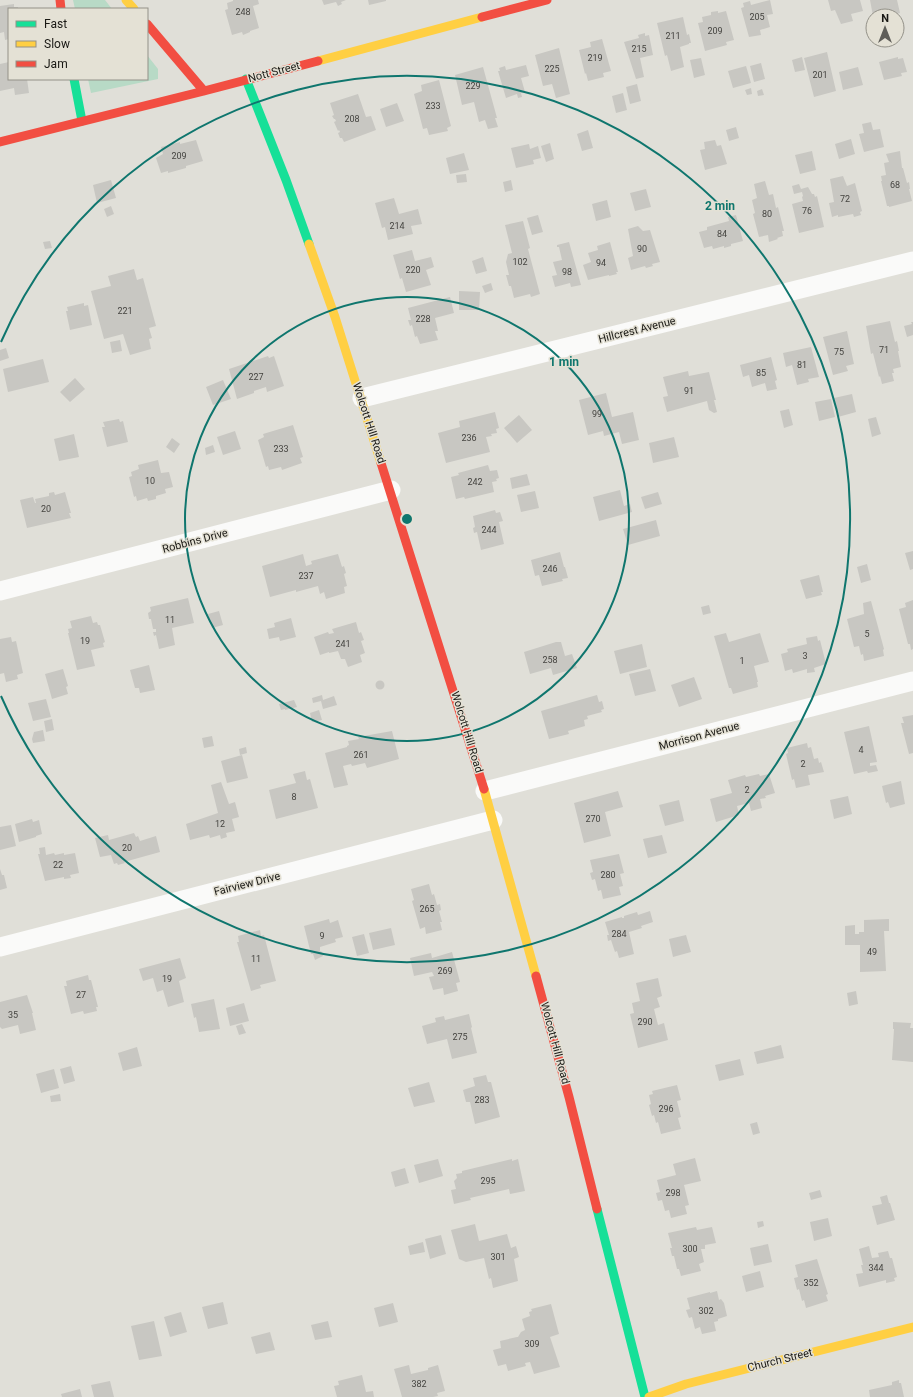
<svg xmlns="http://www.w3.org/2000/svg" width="913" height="1397" font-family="Roboto,sans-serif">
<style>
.green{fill:#b8dac6}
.building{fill:#c8c7c2}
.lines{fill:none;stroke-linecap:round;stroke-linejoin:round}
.street{stroke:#fafaf9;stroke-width:19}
.fast{stroke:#16e098;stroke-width:9}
.slow{stroke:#ffcf43;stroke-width:9}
.jam{stroke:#f24e42;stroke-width:9}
.ring{fill:none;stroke:#0f766e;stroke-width:2}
.labels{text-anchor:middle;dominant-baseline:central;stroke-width:3;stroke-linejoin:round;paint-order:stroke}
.number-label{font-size:9px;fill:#454440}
.street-label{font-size:11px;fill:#191814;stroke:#e4e1d5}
.centre{fill:#0f766e;stroke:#e4e1d5;stroke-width:2}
.ring-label{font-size:12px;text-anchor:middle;font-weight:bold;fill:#0f766e;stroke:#e4e1d5;stroke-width:3;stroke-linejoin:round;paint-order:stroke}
</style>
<rect width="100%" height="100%" fill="#e0dfd8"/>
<!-- green -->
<path class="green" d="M73,0H105L112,9H75Z
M147,55L158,69V79L91,93L88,79H147Z"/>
<!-- building -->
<path class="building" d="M233,0H258L259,4L253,6L259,28L250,31V32L243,35L242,32L232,35L225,10L228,9L227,3L233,1Z
M322,0H346L341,2L342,4L338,6L336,2L324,5Z
M368,0H386V1L369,5Z
M770,0L773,14L767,15L770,27L760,30L761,35L749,37L741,8L744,7L743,3L750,1L751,5Z
M828,0H860L863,11L851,14L853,21L841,24L835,10L831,11Z
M870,0H897L900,13L890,16H873Z
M14,4V7H18V9H9V39L5,40L4,32L0,33V6Z
M718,11V13L726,11L734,40L726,42L727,45L705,51L698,23L703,22L702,17L711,15V12Z
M683,17L687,35L689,34L691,43H689V44L680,47L684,67L671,71L667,55L665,56L657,23Z
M645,33V36L649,35L653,55L640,58L644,77L636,79L624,42L639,38L638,35Z
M602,39L611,71L603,73L604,77L588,81L586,73L585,74L579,50L591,47L590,42Z
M559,48L570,94L556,98L552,84L543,86L535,55Z
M827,52L836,91L814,97L804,58Z
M802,57L805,70L795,72L792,60Z
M898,57V59L903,58L907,72L901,73L902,76L884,80L879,62Z
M701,58L705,75L694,78L690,60Z
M9,62V79H27L29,93L15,95L14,88L0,91V64Z
M761,63L765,79L754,82L750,66Z
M526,65L529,76L521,78L525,92L521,93L522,97L518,98L517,94L506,98L498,71H500L499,68L505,66L506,70Z
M746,66L751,83L733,88L728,71Z
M483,67L497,118H495L498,127L488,129L485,120L479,122L474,102L462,105L455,75Z
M858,67L863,85L843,90L839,72Z
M439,80L451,126L447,128L448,131L429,135L427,128L423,129L414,94L422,91L421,85Z
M637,84L641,101L630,104L626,87Z
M751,88L752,94L747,95L745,90Z
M762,89L764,95L758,96L757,91Z
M623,93L627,110L616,113L612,96Z
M358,94L366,117L371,116L376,130L344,142L342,138H340L338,133L340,132L339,130L338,131L334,122L336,121L335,119H334L332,116L334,115L330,103Z
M397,103L404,121L386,127L380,109Z
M871,122L873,130L880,129L884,147L864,152L859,134L864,133L862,124Z
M736,127L739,138L729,141L726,130Z
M588,130L593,148L582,151L577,134Z
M851,139L855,154L839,159L835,144Z
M196,140L203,161L186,166V168L168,173V171L161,173L156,158L163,154L161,147L180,142V144Z
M715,140L717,146L721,145L727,164L705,170L700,150L705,149L704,142Z
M550,143L554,159L546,162L541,146Z
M529,144L530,149L538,146L541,158L533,160L534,164L516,168L511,148Z
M812,151L816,170L800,174L795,155Z
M900,151L902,168H903L907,183L909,182L910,189H909L912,201L889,207V206H887L881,181H882L881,176L886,175L884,163L889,162L886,154Z
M464,153L469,170L450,174L446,158Z
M466,174L467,182L457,183L456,175Z
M843,176L847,186L855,183L862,211L860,212L861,215L854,217L853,214L838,217V215L832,217L829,203L834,202L830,179Z
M111,180L116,198L97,203L93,185Z
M511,180L513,190L505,192L503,182Z
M765,181L769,195L773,194L776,208L778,207L784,231H782L783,236L777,238L778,239L769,242L768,235L759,237L753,214L755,213L752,200L757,198L754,184Z
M799,184L801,189L808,187L812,194H814L815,197L817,196L824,227L799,233L792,204L803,201L802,197L803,196L802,192L794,194L792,186Z
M646,189L651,207L635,211L630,193Z
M394,198L399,214L418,209L422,224L411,226L413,234L388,240L385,227L382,228L375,203Z
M607,200L611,217L596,221L592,204Z
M111,206L114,214L107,217L104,209Z
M538,215L543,232L532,235L527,218Z
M736,215L743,241L731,244V246L724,248V246L713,249L712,246L704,248L699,232L707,230V227L729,221L728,217Z
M523,221L530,248L528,249L540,294L531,297L530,294L514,298L511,286H509L506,275H509L506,262L508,254L512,253L505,225Z
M638,226L643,231L650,230L660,262L652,264L653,266L646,268L645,266L631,270L628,258L633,256L628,229Z
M50,241L52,248L45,249L43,242Z
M569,242L581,285L571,287L570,283L555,287L552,276L557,275L553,262L562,260L559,247H557V245Z
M610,242L618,272H616L617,274L609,276V275L588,280L583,265L591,262L588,253L598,250L597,246Z
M412,250L415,261L431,257L434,267L426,270L431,285L406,292L402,278L400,279L393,255Z
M483,257L487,271L476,274L472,261Z
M134,269L137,280L143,278L156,326L149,328L152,338L149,339L151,349L130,355L123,334L104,339L91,291L111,286L108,276Z
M491,283L493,290L485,293L482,286Z
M459,291L480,292L479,310H459Z
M450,297L454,313L435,318L438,331H435L438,340L420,344L417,336L415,337L412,325L410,326L408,320H411L408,308Z
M84,303V306L88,305L92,325L70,330L66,311H68L67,307Z
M890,321L895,342L897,341L899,351H898L901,367L893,369L894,373H892L894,381L882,384L880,376L879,377L873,353L871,354L866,326Z
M911,322H913V335L907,337L904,326L912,324Z
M847,331L854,364L846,366L848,371L833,375L823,337Z
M120,340L122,351L112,353L110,342Z
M811,347L819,377L808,379L809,382L797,385L792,365L786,367L783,353Z
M6,348L9,358L0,361V350Z
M268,356L269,358L274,356L284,386L267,392L266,387L254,391V393L237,399L229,369Z
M771,357L777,380L775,381L777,389L767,391L765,383L752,387L749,375L743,377L740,365Z
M43,359L49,382L8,392L3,369Z
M688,371L689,376L709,372L716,400H714L717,412L714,413L709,410L707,401L667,412L663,397L668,396L663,377Z
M75,378L85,389L70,402L60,392Z
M223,380L231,399L213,405L206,387Z
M606,393L612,417L633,412L639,440L622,444L619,432L604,436L603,431L588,435L579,400Z
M852,394L856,412L838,417L834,398Z
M831,399L835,417L819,421L815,402Z
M789,409L793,425L784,428L780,411Z
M495,412L499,428L496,429L497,433L491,434L492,436L486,437L490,452L446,463L438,433L460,427L459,421Z
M519,415L532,430L517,443L504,428Z
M876,417L881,434L872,437L868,419Z
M119,419L120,422L123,421L128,442L107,447L102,427H105L103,422Z
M293,425L303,457L300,458L302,463L282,470L281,467L269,470L268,466L266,467L258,440L264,437L263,434Z
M235,431L241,449L223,455L217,437Z
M74,434L79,457L59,461L54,439Z
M674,437L679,457L653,463L649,443Z
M172,438L180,444L174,453L166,447Z
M213,445L215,452L206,455L205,448Z
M158,460L161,473L169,472L173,487L165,489L166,493L156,496V499L148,501L147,498L137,501L136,496L134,497L129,477L132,476L131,472L139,469L138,465Z
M488,465L490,471L497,470L499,478L496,479L497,481L492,482L494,492L465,499L464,497L456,499L451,477L459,475L458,473Z
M527,474L530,485L512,489L510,478Z
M620,490L624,506L630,504L632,512L599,521L593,497Z
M535,491L539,508L521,512L517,495Z
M54,492L55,495L65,492L71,513H69L71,518L27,528L20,500L33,497L35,503H36L35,499L49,496V493Z
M658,492L662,504L645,509L641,497Z
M495,510L496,513L500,512L503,521L499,522L504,544L481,550L477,532L474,533L473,528L475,527L473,516Z
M656,520L660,536L628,545L623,529Z
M913,551V569L910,570L905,553Z
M560,552L564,567H565L568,578L562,579L563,581L542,586L539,575L535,576L531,560Z
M303,554L306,566L312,564L311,561L338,554L342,567L344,566L346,573L344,574L347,586L344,587L345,593L326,599L324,592L320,594L318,586L296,592V590L270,597L262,566Z
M867,564L871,580L861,583L857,567Z
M819,575L823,592H821L822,595L806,599L800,580Z
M188,598L194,623L172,628L175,645L159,649L156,635L154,636L153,632H156V629H153L151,619H149L148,613L151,611L150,607Z
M913,600V649L911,650L910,644H908L899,609L906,607L905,603Z
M871,601L884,649L883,650L884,656L864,661L863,654L861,655L859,646L854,647L847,619L864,614L863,603Z
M709,605L711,613L703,615L701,607Z
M219,611L223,625L212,628L208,614Z
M91,616L93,623L97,622L98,625H100L105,642L103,643L104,647L91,650L95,666L77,670L68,633H69L68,629L72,628L70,621Z
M291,618L296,637L280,641L279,637L269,639L267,629L275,627L274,623Z
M356,622L359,633L361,632L364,640L361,641L365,653L360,655L362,662L348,667L345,659H341L338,651L329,653V652L320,655L314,637L328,632L329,634L334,633L332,629Z
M726,633L729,642L760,633L769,662L754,666L758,682H757L758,687L733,694L731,688H729L714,636Z
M817,636L818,641L820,640L826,664L814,668L815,672L807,673V669L793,673L792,669L785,671L781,654L788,652L787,649L807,644L806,638Z
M11,637L12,642L16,641L23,673L17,675L18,679L6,682L4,673L0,674V639Z
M556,642H561L565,656L572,654L577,668L553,675L551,668L530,674L524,652Z
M642,644L647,667L620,674L614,651Z
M149,665L155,690L140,693L139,688H135L130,670Z
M63,669L68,686L66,687L68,694L52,699L45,674Z
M650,669L656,691L635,696L629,674Z
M694,677L702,699L679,707L671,685Z
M375.5 685a4.5 4.5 0 1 1 9 0a4.5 4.5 0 1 1-9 0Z
M322,695L323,700L334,696L337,705L323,709L321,701L313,703L312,698Z
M597,695L599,702L602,701L604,709L601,710L602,712L587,716L588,719L584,720L585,726L568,731L569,734L549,739L541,711Z
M46,699L51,717L33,721L28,703Z
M294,700L297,707L285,710V709L281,710L279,704Z
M319,710L322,720L312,722L310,713Z
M913,715V753L909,754L901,723H904L902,717Z
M52,719L54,730L46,732L44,721Z
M869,726L877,762L870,763V766L876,765L878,771L868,773L867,771L854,774L844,732Z
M43,730L45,741L33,743L32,739L34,732Z
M392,731L399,759L367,768L365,763L352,766L351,764L343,766L348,785L334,788L325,753L347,747V746L349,745L348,741L359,739L358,737Z
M212,736L214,746L204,748L202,738Z
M807,743L808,748L811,747L814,759L818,758L819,763L821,762L824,772L808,775L810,785L796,788L794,779L792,780L786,754L788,753L787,748Z
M246,747L247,753L240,755L239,749Z
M242,755L248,778L227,783L221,761Z
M305,771L307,780L310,779L318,808L276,819L269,790L296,783L293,774Z
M759,774L760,776L769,774L775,793L765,796L766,798L760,799L762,808L751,811L749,803L737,806L739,815L716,822L710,799L732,793L728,780L745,775L746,777Z
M901,781L905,804L890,808L888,802L886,803L882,786Z
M221,782L229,804L235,802L239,817L232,819L235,831L226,833L227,837L221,839L220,835L210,838L209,835L190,840L186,824L218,813L211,785Z
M618,791L623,807L605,812L611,836L584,843L574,803Z
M848,796L852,814L834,819L830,800Z
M679,800L684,821L665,826L659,805Z
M32,819L33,822L39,820L42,834L36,836V837L19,842L15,824Z
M11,825L16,846L0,850V827Z
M134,833L136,837L138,836L140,841L156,836L160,852L124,862L125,863L118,865L117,863L114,864L111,855L100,857L95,838L108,835L109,840Z
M662,835L667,853L648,858L643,839Z
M45,847L46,855L54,853L55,855L64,853V855L75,853L79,873L70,875L71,878L64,879V877L45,881L38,854H40L39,848Z
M619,854L624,873L620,874L623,886L619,887L621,895L603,899L601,890L598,891L595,879L592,880L590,873L593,872L590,860Z
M0,869L2,875H4L7,888L0,890Z
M429,884L432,895L434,894L437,905L440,904L441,910L439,911L442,922H440L442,930L426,934L425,927L420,929L412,901L414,900L411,889Z
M650,911L653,922L641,926L642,928L629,932L634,954L619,958L617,951L615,952L611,940L608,941L607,935H609L605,922L622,917V918H624V916L637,912L638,915Z
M329,919L330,923L338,920L343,937L335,939L336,942L320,947V951L322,952L323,956L315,960L313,954H311L304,926Z
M889,919V931H884L886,971L860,972V945H845V926L855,925V934H859V932H864V920Z
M391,928L395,945L373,950L369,933Z
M260,930L261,936L264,935L276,981L260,985L261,988L251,991L237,942H239L238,936Z
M364,934L369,953L357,956L352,937Z
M686,935L691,952L673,957L669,939Z
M452,952L460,982L456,983L458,991L444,995L443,988L433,990L429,977L434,976L432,972L414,976L410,958L431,953L432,958Z
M180,958L186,978L179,981L184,1002L168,1007L163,990L157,992L153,978L143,981L139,969Z
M88,975L89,980H91L98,1007H96L97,1011L84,1014L83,1011L71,1014L64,986H67L66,981Z
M658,978L662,996L657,998L660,1007L654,1009L658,1025L664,1023L668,1040L638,1048L630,1014L634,1013L632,1003L640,1001L636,983Z
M856,991L858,1004L849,1006L847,993Z
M27,995L33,1013H32L36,1030L20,1034L18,1025L2,1029L0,1027V1002Z
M214,999L220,1029L199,1032L196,1017L194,1018L191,1004Z
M244,1003L249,1021L230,1026L226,1008Z
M469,1014L472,1027L471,1028L477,1053L452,1059L447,1039L427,1044L422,1026L436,1022L435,1018L444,1016L445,1020Z
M893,1022L911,1023L910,1028H913V1062L892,1060L894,1029H893Z
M242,1024L246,1033L239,1035L236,1026Z
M781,1045L784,1058L757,1064L754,1052Z
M137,1047L142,1066L123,1071L118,1053Z
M740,1059L744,1075L719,1081L715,1065Z
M71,1066L75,1081L64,1084L60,1069Z
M54,1069L59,1088L41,1093L36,1074Z
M486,1075L488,1082H491L500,1117L475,1124L470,1102H466L463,1090L475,1086L473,1078Z
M429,1082L435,1102L414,1107L408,1088Z
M677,1085L681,1100L677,1101L681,1117L678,1118L681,1129L661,1134L658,1122L656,1123L654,1115L652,1116L649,1105L651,1104L649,1095L653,1094L652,1091Z
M60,1094L61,1101L51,1102L50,1096Z
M757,1122L760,1133L753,1135L750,1124Z
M695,1158L701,1181L684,1185L689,1205L685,1206L687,1214L671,1218L669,1210L665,1211L662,1200L658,1201L656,1193L660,1192L657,1180L676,1175L673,1164Z
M438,1159L443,1176L419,1183L414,1165Z
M512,1159V1161L518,1159L525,1191L510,1194L509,1189L470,1198L471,1200L454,1204L451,1190L456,1189L454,1181L457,1178L456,1174L462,1173V1171Z
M405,1168L409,1183L395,1187L391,1172Z
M820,1190L822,1197L811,1200L809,1193Z
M887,1195L889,1203H890L895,1220L877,1225L872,1206L882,1204L880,1197Z
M828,1218L832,1236L814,1241L810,1222Z
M763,1221L764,1226L758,1228L757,1222Z
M475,1224L479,1241L507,1234L511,1248L516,1246L519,1257L514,1259L518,1281L493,1288L491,1278L489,1279L484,1258L466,1262L459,1259L451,1230Z
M696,1227L697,1230L712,1227L716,1243L705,1245V1249H701L704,1262L699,1264L701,1271L681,1276L679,1269H677L674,1256H672L670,1248H672L668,1233Z
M441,1235L446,1254L430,1259L425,1239Z
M423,1242L425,1252L410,1255L408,1246Z
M768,1244L772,1262L754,1266L750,1248Z
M869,1246L872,1258L879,1257L878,1253L888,1251L890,1258H892L897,1277L894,1278L895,1281L886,1283V1280L859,1287L856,1274L863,1273L861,1265H863L859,1249Z
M817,1259L828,1294L826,1295L828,1301L806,1308L804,1300L802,1301L799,1289L797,1290L794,1278L798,1277L795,1265Z
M760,1271L764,1287L746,1292L742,1276Z
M717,1291L719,1300L721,1299L724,1303L727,1316L718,1319V1321L714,1322L716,1331L702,1334L700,1327L695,1329L692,1317L689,1318L686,1310L690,1309L687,1298L710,1292V1293Z
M223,1302L228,1324L208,1329L202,1307Z
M393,1303L398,1322L379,1327L374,1308Z
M551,1304L559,1334L550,1337L560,1367L534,1374L530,1362L525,1363L526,1366L508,1371L506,1364L498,1366L493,1350L501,1348L500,1341L517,1337H518L521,1332L525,1330L522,1319L530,1316L529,1312L532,1311L531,1309Z
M181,1312L187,1332L170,1337L164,1317Z
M154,1321L162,1356L139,1360L131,1326Z
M328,1321L332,1337L315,1340L311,1325Z
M270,1332L275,1350L256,1354L251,1337Z
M409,1365L411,1374L428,1370V1368L438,1365L445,1391L437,1393L438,1396L433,1397H402L394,1369Z
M362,1375L366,1392L373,1391L374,1397H337L334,1386L339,1385L338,1381Z
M899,1380V1383H901L904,1397H870L869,1390L892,1385V1382Z
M110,1381L114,1397H94L91,1385Z
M80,1389L82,1397H62L61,1394Z"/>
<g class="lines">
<!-- street -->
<path class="street" d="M362,398L913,261
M0,591L391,490
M485,791L913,681
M0,947L493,820"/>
<!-- fast -->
<path class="fast" d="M74,79L82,121
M246,79L286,180L309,244
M597,1209L645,1397"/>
<!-- slow -->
<path class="slow" d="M126,0L134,9
M318,61L482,17
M309,244L335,317L381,463
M484,789L536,976
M649,1397L686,1384L913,1327"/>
<!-- jam -->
<path class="jam" d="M60,0L61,9
M482,17L547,0
M147,24L204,91
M0,142L204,91L318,61
M381,463L484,789
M536,976L569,1097L597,1209"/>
</g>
<!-- distance rings -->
<g class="ring">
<circle cx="407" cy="519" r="222"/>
<path d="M1 342A443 443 0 1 1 1 696"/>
</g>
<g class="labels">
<!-- number labels -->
<g class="number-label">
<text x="243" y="12">248</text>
<text x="757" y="17">205</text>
<text x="715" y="31">209</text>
<text x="673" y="36">211</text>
<text x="639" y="49">215</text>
<text x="595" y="58">219</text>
<text x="552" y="69">225</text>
<text x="820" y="75">201</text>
<text x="473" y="86">229</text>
<text x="433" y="106">233</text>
<text x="352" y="119">208</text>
<text x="179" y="156">209</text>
<text x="895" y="185">68</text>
<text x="845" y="199">72</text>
<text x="807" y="211">76</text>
<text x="767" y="214">80</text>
<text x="397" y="226">214</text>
<text x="722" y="234">84</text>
<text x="642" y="249">90</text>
<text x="520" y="262">102</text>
<text x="601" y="263">94</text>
<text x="413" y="270">220</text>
<text x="567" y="272">98</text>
<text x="125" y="311">221</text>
<text x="423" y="319">228</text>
<text x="884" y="350">71</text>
<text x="839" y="352">75</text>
<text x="802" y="365">81</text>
<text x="761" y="373">85</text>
<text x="256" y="377">227</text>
<text x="689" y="391">91</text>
<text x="597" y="414">99</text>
<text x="469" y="438">236</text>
<text x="281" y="449">233</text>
<text x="150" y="481">10</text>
<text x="475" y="482">242</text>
<text x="46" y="509">20</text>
<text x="489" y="530">244</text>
<text x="550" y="569">246</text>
<text x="306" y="576">237</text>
<text x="170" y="620">11</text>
<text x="867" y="634">5</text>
<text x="85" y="641">19</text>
<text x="343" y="644">241</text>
<text x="805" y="656">3</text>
<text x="550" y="660">258</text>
<text x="742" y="661">1</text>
<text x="861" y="750">4</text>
<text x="361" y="755">261</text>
<text x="803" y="764">2</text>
<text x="747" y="790">2</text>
<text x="294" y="797">8</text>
<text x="593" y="819">270</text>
<text x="220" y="824">12</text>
<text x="127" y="848">20</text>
<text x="58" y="865">22</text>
<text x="608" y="875">280</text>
<text x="427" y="909">265</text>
<text x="619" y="934">284</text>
<text x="322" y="936">9</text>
<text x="872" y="952">49</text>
<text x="256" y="959">11</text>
<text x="445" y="971">269</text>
<text x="167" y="979">19</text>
<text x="81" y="995">27</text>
<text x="13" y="1015">35</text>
<text x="645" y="1022">290</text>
<text x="460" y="1037">275</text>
<text x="482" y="1100">283</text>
<text x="666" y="1109">296</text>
<text x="488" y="1181">295</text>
<text x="673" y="1193">298</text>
<text x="690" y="1249">300</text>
<text x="498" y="1257">301</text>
<text x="876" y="1268">344</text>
<text x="811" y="1283">352</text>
<text x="706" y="1311">302</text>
<text x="532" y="1344">309</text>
<text x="419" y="1384">382</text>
</g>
<!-- street labels -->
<g class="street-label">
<text transform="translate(274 72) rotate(-15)">Nott Street</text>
<text transform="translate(637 330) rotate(-14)">Hillcrest Avenue</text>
<text transform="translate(369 423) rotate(72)">Wolcott Hill Road</text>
<text transform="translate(195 541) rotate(-15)">Robbins Drive</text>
<text transform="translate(467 732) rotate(73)">Wolcott Hill Road</text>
<text transform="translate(699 736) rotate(-15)">Morrison Avenue</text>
<text transform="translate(247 884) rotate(-14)">Fairview Drive</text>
<text transform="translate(555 1043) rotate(75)">Wolcott Hill Road</text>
<text transform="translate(780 1360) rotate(-14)">Church Street</text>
</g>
</g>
<circle cx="407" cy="519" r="6" class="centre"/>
<g class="ring-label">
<text x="720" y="210">2 min</text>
<text x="564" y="366">1 min</text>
</g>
<!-- legend -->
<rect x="8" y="8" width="140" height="72" fill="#e4e1d5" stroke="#939188"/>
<rect x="16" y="21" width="20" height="6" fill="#16e098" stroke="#939188"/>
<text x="44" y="28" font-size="12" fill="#191814">Fast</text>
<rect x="16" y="41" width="20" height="6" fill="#ffcf43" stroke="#939188"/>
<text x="44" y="48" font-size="12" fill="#191814">Slow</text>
<rect x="16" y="61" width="20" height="6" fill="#f24e42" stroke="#939188"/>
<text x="44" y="68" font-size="12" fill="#191814">Jam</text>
<!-- north arrow -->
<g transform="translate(885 28)"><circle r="19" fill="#e4e1d5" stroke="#939188"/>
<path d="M0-3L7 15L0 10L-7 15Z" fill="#5f5e59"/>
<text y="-6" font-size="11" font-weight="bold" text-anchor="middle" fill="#191814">N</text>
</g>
</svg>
